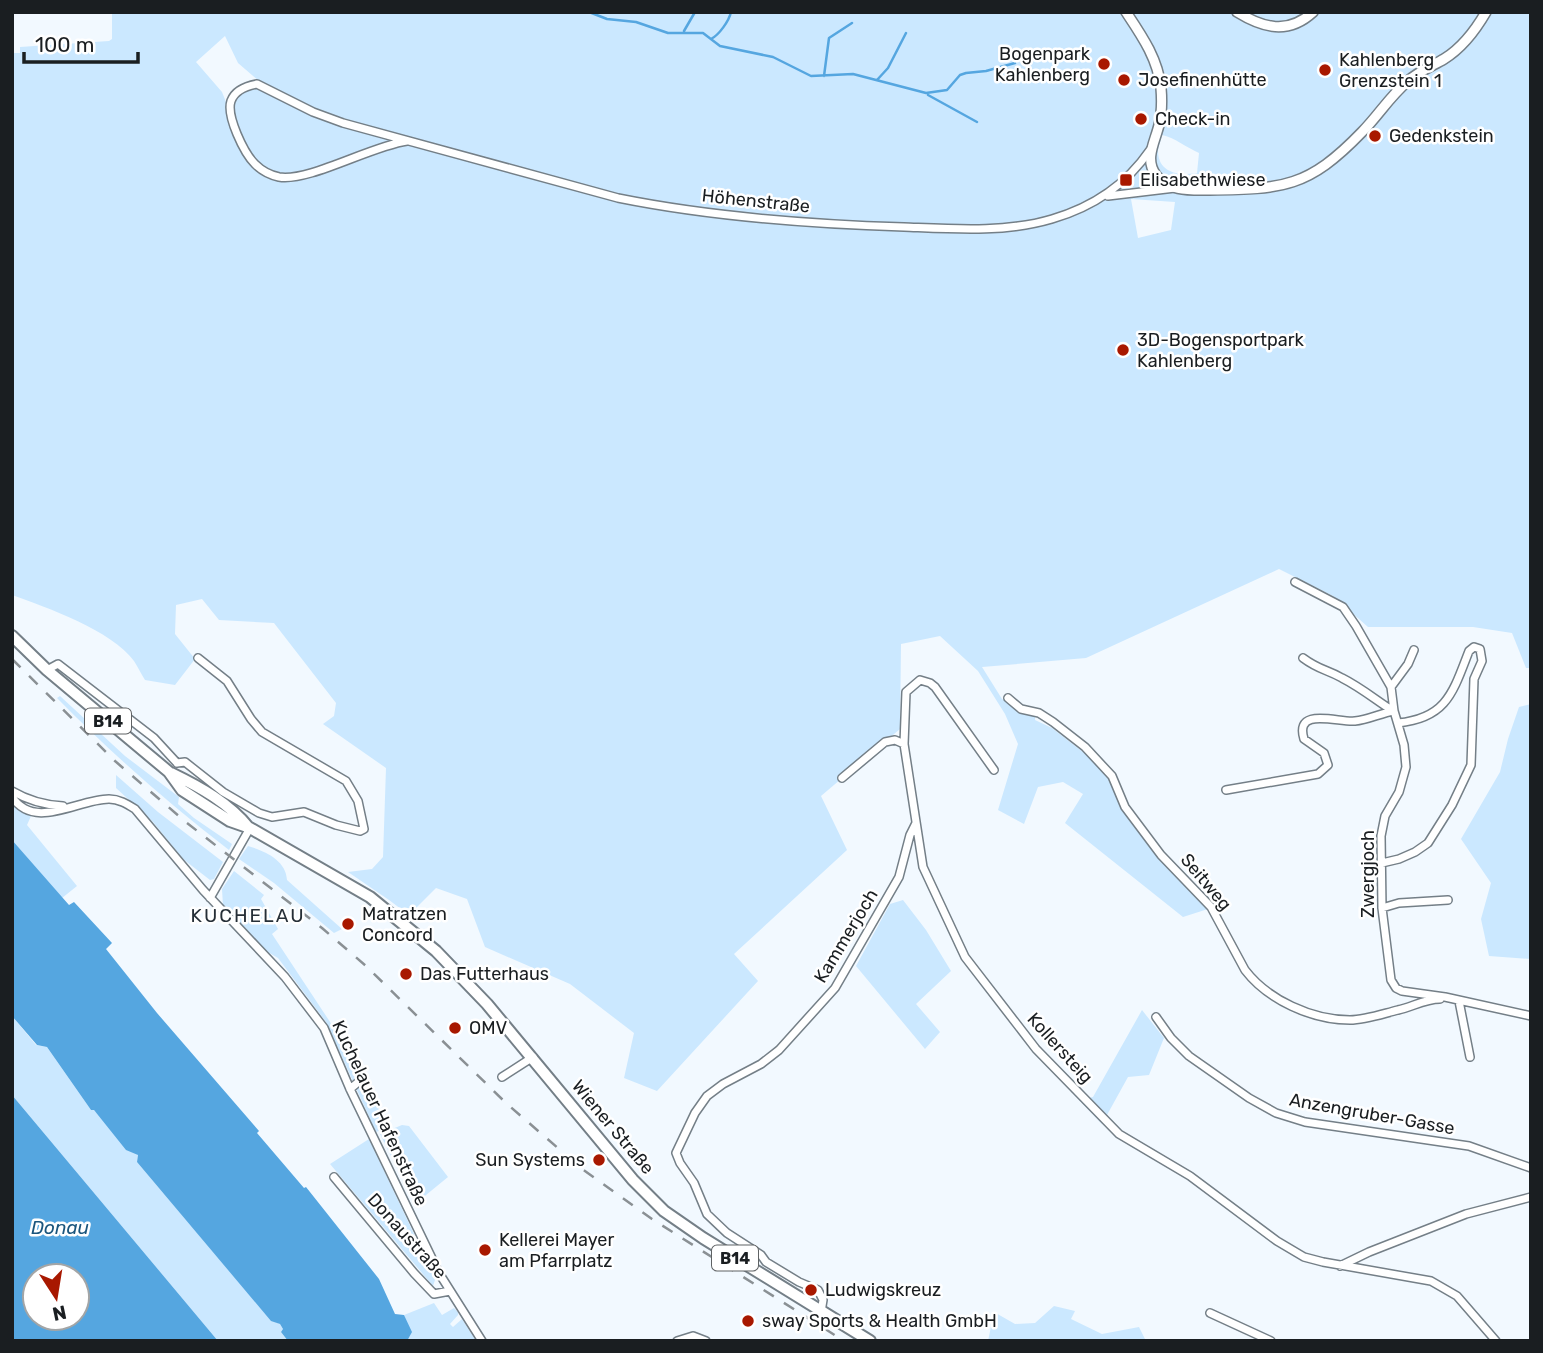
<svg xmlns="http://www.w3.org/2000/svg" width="1543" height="1353" font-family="Rubik,sans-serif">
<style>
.green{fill:#cbe8ff;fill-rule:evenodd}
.water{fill:#55a6e0;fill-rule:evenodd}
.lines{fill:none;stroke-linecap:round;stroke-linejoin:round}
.stream{stroke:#55a6e0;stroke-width:2.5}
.minor-casing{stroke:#747f87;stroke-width:10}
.tertiary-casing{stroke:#747f87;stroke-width:12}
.primary-casing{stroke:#747f87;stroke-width:14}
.minor{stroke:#fff;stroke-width:7}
.tertiary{stroke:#fff;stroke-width:9}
.primary{stroke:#fff;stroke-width:10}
.rail{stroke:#8a9094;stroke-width:2.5;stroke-dasharray:12 12;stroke-linecap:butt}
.poi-dot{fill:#a81800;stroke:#fff;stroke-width:2.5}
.labels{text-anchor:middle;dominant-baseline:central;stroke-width:5;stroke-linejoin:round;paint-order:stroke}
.shield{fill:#fff;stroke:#5f6264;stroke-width:2}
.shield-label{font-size:16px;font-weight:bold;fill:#1a1e21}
.poi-label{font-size:18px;fill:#1a1e21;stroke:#fff;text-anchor:start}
.street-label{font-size:18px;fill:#1a1e21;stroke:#fff}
.neighbourhood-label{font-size:19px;letter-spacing:2px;fill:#262f37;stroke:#fff}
.water-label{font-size:19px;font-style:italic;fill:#1a557d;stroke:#fff}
</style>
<rect width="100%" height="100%" fill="#f2f9ff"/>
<!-- green -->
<path class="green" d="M112,12H1531V668H1526L1512,633L1473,627H1368L1333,596L1279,569L1086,658L982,667L1002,699L1035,716V720L1052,728L1110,773L1123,802L1164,857L1211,908L1183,917L1065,823L1083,794L1063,782L1038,787L1024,824L998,810L1018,744L1005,714L978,671L940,636L901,644L900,729L821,796L847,850L734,954L758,981L657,1091L624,1078L634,1033L570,984L485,947L467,899L436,888L409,915L389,900L348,872L372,869L383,857L386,768L323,724L334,716L336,703L274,623L219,620L202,599L176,605L175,634L195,659L175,685L145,680C141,674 138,667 134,661C111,630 48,608 12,595V53H20V47L109,41L112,39ZM225,36L238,63L259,81L226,102L222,92L196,62ZM1162,135C1174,137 1187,148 1199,153L1197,173C1181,176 1159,174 1158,152C1158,147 1161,140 1162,135ZM1131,199L1175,202L1171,230L1138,238Z
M60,696L125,756L179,797L178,804L194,818L232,844L229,850C168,803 111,753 57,698Z
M1531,704V959L1489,956L1481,919L1491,883L1461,839L1500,772L1508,739L1519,707Z
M116,775L158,812L223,862L214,879L210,880L183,859L153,822L116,788Z
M12,803L31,816L27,825L77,886L62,898L12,840Z
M248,846C265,851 286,860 287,880L342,929L334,933L274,883L239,859Z
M234,871L264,895L261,899L278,929L272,934L334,1028L363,1088L392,1126L376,1132L326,1022L278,958L266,951L223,906L222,889Z
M903,900L926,930L951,971L916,1004L940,1032L925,1049L856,966L890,904Z
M1142,1010L1164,1038L1149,1075L1128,1077L1102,1124L1079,1100L1093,1097Z
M12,1016L36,1045L47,1047L91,1110H94L138,1155L137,1162L271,1320L280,1324L283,1329L281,1332L288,1341H218L12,1095Z
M402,1125L409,1126L448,1177L415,1204L398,1163L392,1158L380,1134Z
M369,1139L433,1274L435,1280L433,1286L330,1164Z
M434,1303L442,1315L454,1308L458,1312V1315L450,1324L453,1327L462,1319L476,1341H407L409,1335L404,1315Z
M1054,1306L1075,1311L1071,1319L1102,1334L1139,1327L1146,1341H988L994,1312L1015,1324L1035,1323Z"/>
<!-- water -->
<path class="water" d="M12,840L69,905L74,902L112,943L106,949L157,1013L259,1131L257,1133L304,1188L306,1187L379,1279L395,1314L404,1315L412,1332L407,1341H288L281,1332L283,1329L280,1324L271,1321L137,1162L138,1155L126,1150L94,1110H91L47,1047L37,1045L12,1016Z
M12,1095L218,1341H12ZM35,1276H77V1318H35Z"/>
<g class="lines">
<!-- stream -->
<path class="stream" d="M589,12L607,19L636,22L668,33H703L720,46L773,57L811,76L853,74L926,93L947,90L960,75L966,73L986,71L1015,63
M684,31L695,12
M711,39C719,35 729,21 731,12
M824,76L829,38L852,23
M877,80L888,68L906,33
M928,95L977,122"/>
<defs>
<path id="minor" d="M407,141C371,146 309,182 279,177C270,175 262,171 255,164C244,153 226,116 231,101C235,90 246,86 257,84L313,112L343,123L618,198C712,217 808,224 904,227C953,229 1005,233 1052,219C1093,207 1126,185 1150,150
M1108,196L1175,188
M1295,582L1343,607L1356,626L1391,687L1394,711L1404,745L1406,767L1399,792L1385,816L1381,836L1382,908L1391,980L1396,988L1402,991L1445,997L1531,1016
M1303,658C1319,670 1326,669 1342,678C1360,687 1376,700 1393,711
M47,670L58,664L154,738L177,763
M1391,687L1408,664L1414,650
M1008,698L1021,709L1039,713L1053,722L1085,747L1112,776L1125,807L1161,855L1211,907L1245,970C1268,1000 1312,1020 1350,1020C1365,1020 1382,1014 1398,1010C1412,1007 1425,999 1440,999
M177,763L185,762L223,792L259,813L272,817L304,812L336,825L360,831L364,829L358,801L346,781L262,732L251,719L227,681L198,658
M994,770L935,687L930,683L920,680L906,692L904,744L923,867L965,957L1036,1049L1119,1134L1190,1176L1277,1241L1304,1257L1323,1262L1431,1281L1457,1296L1496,1341
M842,778L885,742L895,740L904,744
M1226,790L1318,774L1328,765L1324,753L1304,739C1294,706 1339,723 1355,721C1368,720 1381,713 1394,711
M12,791C29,801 44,805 63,806
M12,797C35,831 78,799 109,799C119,799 127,804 135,809L203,890L285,977L324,1028L350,1089L439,1273L482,1341
M1382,863L1399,859L1415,852L1428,843L1452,805L1471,765L1474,679L1482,661L1480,649L1474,647L1469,651C1453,692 1447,718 1398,723
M210,898L250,828
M1382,908L1399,903L1448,900
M1459,1001L1470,1057
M1156,1017L1171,1038L1189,1056L1249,1098L1276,1113L1305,1122L1469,1146L1531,1168
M502,1077L533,1057
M350,1089L362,1079
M334,1177L414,1273L434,1294L450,1291
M1340,1266L1369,1252L1466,1214L1531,1197
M821,1312L823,1300L818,1290L799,1282L766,1262L761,1255L727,1233L707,1214L694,1183L680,1163L676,1153L695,1113L707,1096L723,1084L761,1064L779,1050L835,988L899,877L910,835L916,823
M1210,1313L1271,1341
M677,1341L693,1336L706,1341"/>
<path id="tertiary" d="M1126,12C1142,36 1158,59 1161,88C1162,100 1162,113 1159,125C1155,142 1144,159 1156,175C1169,192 1191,190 1210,190C1283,189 1308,188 1362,132C1378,116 1390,96 1408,81C1418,72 1432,66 1444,59C1462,48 1475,31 1486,12
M1237,12C1263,28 1288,35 1313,12"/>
<path id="primary" d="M12,636L47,670L169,772L182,790L230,821L250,828L370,897L436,951L487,1004L633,1180L664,1211L703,1238L870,1341
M171,773C200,787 229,803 249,828"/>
</defs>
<!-- minor casing -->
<use href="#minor" class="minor-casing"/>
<!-- tertiary casing -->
<use href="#tertiary" class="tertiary-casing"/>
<!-- primary casing -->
<use href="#primary" class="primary-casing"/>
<!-- minor -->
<use href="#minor" class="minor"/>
<!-- tertiary -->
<use href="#tertiary" class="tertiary"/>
<!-- primary -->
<use href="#primary" class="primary"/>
<!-- rail -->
<path class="rail" d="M12,659L115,761L187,823L322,928L366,966L506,1103L582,1169L652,1219L844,1341"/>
</g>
<!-- markers -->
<g class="poi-dot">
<circle cx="1104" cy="64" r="7"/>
<circle cx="1325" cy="70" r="7"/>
<circle cx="1124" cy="80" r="7"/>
<circle cx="1141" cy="119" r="7"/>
<circle cx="1375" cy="136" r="7"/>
<rect x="1119" y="173" width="14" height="14" rx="3.5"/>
<circle cx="1123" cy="350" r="7"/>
<circle cx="348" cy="924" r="7"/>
<circle cx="406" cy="974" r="7"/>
<circle cx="455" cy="1028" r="7"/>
<circle cx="599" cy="1160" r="7"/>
<circle cx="485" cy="1250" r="7"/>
<circle cx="811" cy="1290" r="7"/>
<circle cx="748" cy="1321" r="7"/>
</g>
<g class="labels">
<!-- shield labels -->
<g class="shield">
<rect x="85" y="708.5" width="46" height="25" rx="5"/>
<rect x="712" y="1245.5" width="46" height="25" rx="5"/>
</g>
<g class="shield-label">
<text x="108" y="721">B14</text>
<text x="735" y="1258">B14</text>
</g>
<!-- poi labels -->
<g class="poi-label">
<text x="1090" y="54" text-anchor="end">Bogenpark<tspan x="1090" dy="21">Kahlenberg</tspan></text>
<text x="1339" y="60">Kahlenberg<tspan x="1339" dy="21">Grenzstein 1</tspan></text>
<text x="1138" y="80">Josefinenhütte</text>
<text x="1155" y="119">Check-in</text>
<text x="1389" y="136">Gedenkstein</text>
<text x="1140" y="180">Elisabethwiese</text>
<text x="1137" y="340">3D-Bogensportpark<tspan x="1137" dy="21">Kahlenberg</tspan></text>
<text x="362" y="914">Matratzen<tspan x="362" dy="21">Concord</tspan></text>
<text x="420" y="974">Das Futterhaus</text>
<text x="469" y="1028">OMV</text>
<text x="585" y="1160" text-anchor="end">Sun Systems</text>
<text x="499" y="1240">Kellerei Mayer<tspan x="499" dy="21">am Pfarrplatz</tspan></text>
<text x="825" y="1290">Ludwigskreuz</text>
<text x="762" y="1321">sway Sports &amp; Health GmbH</text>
</g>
<!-- street labels -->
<g class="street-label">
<text transform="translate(756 201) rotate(6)">Höhenstraße</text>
<text transform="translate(1368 874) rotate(-90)">Zwergjoch</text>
<text transform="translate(1206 882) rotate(50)">Seitweg</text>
<text transform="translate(846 936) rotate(-59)">Kammerjoch</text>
<text transform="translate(1060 1048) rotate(48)">Kollersteig</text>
<text transform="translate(380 1113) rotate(65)">Kuchelauer Hafenstraße</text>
<text transform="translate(1372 1114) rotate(10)">Anzengruber-Gasse</text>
<text transform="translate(613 1127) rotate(50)">Wiener Straße</text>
<text transform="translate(407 1236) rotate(48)">Donaustraße</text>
</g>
<!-- neighbourhood labels -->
<g class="neighbourhood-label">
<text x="248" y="915">KUCHELAU</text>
</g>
<!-- water labels -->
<g class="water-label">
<text x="60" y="1227">Donau</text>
</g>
</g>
<!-- border -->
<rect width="1543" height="1353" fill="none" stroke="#1a1e21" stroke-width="28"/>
<!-- north arrow -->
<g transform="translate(56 1297) rotate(168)"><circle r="33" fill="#ffffff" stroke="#a3a5a6" stroke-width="2"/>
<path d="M0-5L12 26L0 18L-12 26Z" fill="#a81800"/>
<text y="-10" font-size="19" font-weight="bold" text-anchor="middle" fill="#1a1e21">N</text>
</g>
<!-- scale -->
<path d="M24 52v10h114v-10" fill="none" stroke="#1a1e21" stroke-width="3.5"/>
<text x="35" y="52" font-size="21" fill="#1a1e21" stroke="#ffffff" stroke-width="5" paint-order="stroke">100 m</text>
</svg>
